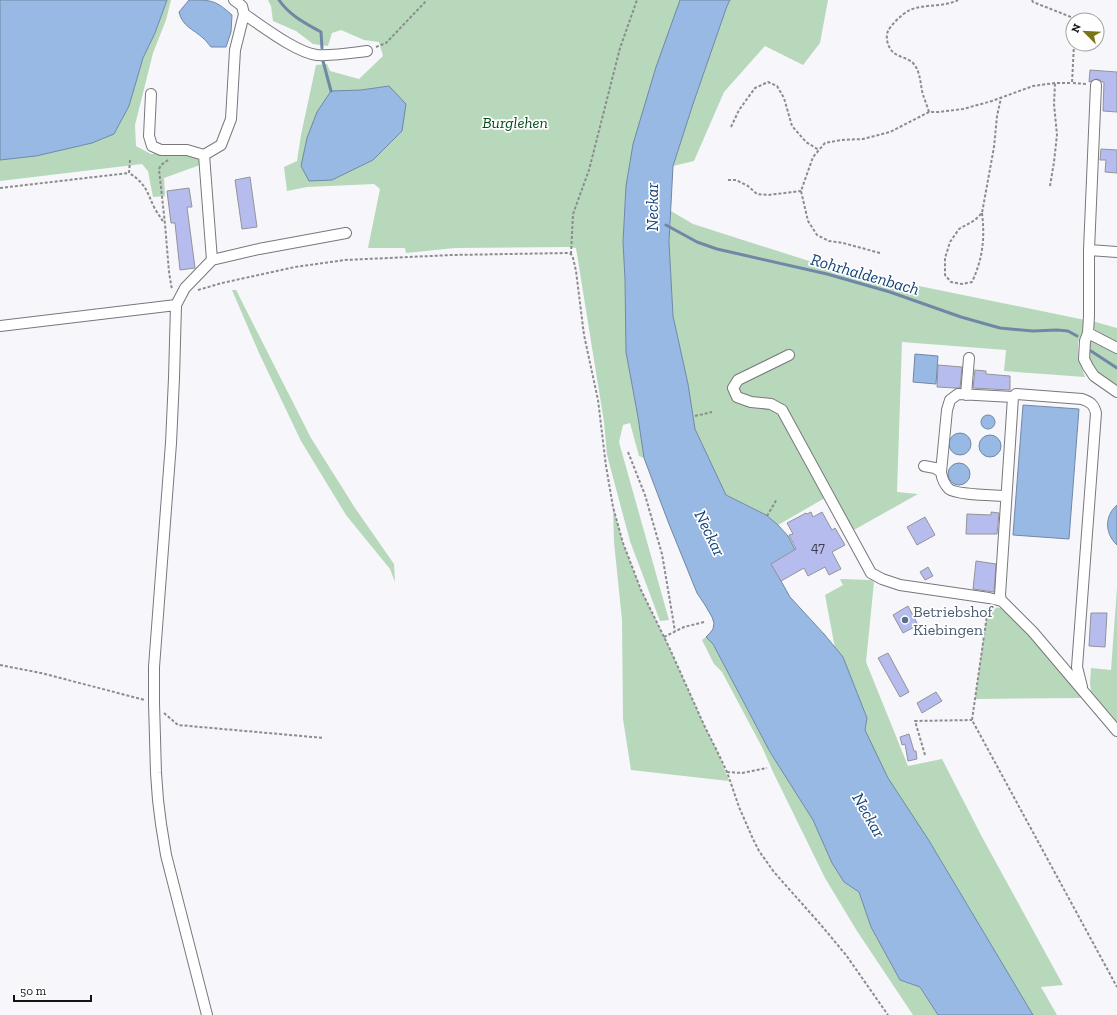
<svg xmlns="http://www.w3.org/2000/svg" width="1117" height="1015" font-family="'Zilla Slab',serif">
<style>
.green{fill:#b7d8bb;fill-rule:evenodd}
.water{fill:#97b9e3;stroke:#7088a5}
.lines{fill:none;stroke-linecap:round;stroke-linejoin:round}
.stream{stroke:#7088a5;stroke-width:3}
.building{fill:#b7bcee;stroke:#939498}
.minor-casing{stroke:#78787c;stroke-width:12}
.path{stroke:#8c8c8f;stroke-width:2;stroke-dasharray:3 2;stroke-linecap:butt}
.minor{stroke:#fff;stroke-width:10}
.service-dot{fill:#5c6f8a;stroke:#fff;stroke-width:1.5}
.labels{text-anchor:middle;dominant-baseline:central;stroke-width:3.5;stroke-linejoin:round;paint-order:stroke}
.number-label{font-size:14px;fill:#3d3e4b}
.park-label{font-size:16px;font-style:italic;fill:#014919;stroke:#fff}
.service-label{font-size:16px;fill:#4e5e75;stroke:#fff;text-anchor:start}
.water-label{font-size:17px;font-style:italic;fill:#144276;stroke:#fff}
</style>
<rect width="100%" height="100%" fill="#f6f6fb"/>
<!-- green -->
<path class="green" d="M167,0H171L166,20L153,53L135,125L136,146L151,154L186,153L199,157L200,165L164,178L165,196L153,197L148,171L142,164L0,181V160L36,156L92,143L114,134L129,106L143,58L155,33Z
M268,0H686L630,160L626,186L623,242L625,279L626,352L638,417L644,458L639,456L630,423L623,425L619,442L669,620L660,621L630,541L607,455L604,422L576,248L568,247L455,248L406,253L405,248H368L380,189L374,184L307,187L287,191L284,167L297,161L301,135L316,65L327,64L330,71L359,79L383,56L379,42L364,40L341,30L332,33L328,46L313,44L296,31L273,21L271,6ZM389,86L373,160L332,180L309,181L361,90Z
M730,0H828L820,43L803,65L765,46L724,92L694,161L673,166L693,104L727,6Z
M671,211L693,224L831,268L1085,320L1083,332L1078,342V358L1085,377L1004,371L1006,350L902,342L897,492L918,494L852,531L830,495L778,525L766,515L726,495L695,429L688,384L673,316L669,243Z
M232,290H236L311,438L355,508L394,564L395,582L390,569L346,515L301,441L259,353Z
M1092,321L1117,328V343L1092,328Z
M1093,338L1117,352V387C1108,380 1089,369 1088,357C1088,351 1089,345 1089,340Z
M613,507L623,543L641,590L669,647L704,725L718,753L729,781L631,770L623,719L622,620L614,542Z
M840,579L871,580L874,582L866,662L908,766L942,759L982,837L1063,985L1041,987L1057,1015H1033L928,839L888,778L864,730L867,718L843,657L835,648L825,595L843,585Z
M1117,588V724L1091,692L1090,683L1091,668L1111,670Z
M988,607L1002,608L1030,635L1083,698L975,699Z
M706,637L713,644L770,752L813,820L832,863L844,882L859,892L871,927L900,980L920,987L938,1015H913L857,931L825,878L774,774L762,747L722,672L714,664L702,640Z"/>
<!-- water -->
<path class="water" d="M0,0H167L155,33L143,58L129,106L114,134L92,143L36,156L0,160Z
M189,0C212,0 215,0 232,15L231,32L226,47H211C208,44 206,40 203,38C193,29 182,26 179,12Z
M680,0H730L727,6L693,104L673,166L669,242L673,316L688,384L695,429L726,495L766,515L778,525L788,536L795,550L772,565L790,597L824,634L843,657L867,718L865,730L888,778L928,839L1033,1015H938L920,987L900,980L871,927L859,892L844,882L832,863L813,820L770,752L713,644L706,637L710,633L713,629L714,623L712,617L705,605L697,593L669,524L644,458L638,417L626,352L625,279L623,242L626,186L633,144L656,67Z
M389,86L406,104L402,131L373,160L332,180L309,181L301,166L307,138L317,112L331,91L361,90Z
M915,354L938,356L936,384L913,382Z
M1023,405L1079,409L1069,539L1013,535Z
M981 422a7 7 0 1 1 14 0a7 7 0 1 1-14 0Z
M949 444a11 11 0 1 1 22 0a11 11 0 1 1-22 0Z
M979 446a11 11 0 1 1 22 0a11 11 0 1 1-22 0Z
M948 474a11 11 0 1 1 22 0a11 11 0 1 1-22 0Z
M1117,505V545C1105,534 1104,516 1117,505Z"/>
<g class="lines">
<!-- stream -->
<path class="stream" d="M279,0C289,15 305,23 321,32L322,48
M323,61L331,91
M666,225L697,242L717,249L827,274L890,292L961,317L1000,328L1033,331L1057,330L1068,331L1077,336
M1091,351L1117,368"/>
</g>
<!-- building -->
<path class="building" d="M1090,70L1117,72V112L1103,111L1104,82H1102L1100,80L1097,79L1089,82Z
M1101,149L1117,150V173L1105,172L1106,160H1100Z
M250,177L257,227L242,229L235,180Z
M189,188L192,207H187L195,268L180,270L175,223H171L167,191Z
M938,365L962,367L960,388H955L937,387Z
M975,370L986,371V374L1010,376V390L973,388Z
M811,512L813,517L822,512L832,530L835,528L845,545L832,552L841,569L829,575L825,567L808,576L804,568L781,581L771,564L796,549L789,535L793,534L787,523L806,513L807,514Z
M991,512L999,513L997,534H966L967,514L991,515Z
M925,517L935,535L917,545L907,527Z
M976,561L996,564L994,592L973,589Z
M928,567L933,576L925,580L920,572Z
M908,606L918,625L903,633L893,615Z
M1091,613H1107L1105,647L1089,646Z
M888,653L909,692L900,697L878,658Z
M936,692L942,701L922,713L917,703Z
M909,734L914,751H916L917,759L908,761L905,744L902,745L900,737Z"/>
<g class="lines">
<defs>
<path id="minor" d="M234,0L242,6L244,14
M151,94L149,136L152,146L161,150H187L204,155
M1089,250L1096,85
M1117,252L1089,250V316L1088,333L1085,341L1084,359L1088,367L1094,376L1117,392
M212,260L259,249L346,233
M0,326L176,305
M1088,333L1117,348
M789,355L738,380L733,388L737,397L751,402L771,404L782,410L871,573L882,579L900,585L989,598L1002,601L1033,632L1117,731
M966,395L969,358
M1013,397L1016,394L1082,399C1091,402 1094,405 1096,413L1077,667L1082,687
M924,466L935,468L941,472
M1001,601L1000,595L1013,397L958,394L950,400L947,410L941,472C942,479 944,484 949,489C957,495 994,495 1006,496
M207,1015L166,855L161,824L158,800L156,773L154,703V667L171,443L174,378L176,305L185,288L212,260L204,155L221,145L231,119L235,50L244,14C262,26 297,53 317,55C334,56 351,53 367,51"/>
</defs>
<!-- minor casing -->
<use href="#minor" class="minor-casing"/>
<!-- path -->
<path class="path" d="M1032,0L1033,2L1071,17L1073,23
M1074,44L1072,83L1087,84
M376,47L386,43L427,0
M929,112C927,106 925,100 923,95C920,84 921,72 913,63C908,58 899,57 894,53C888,48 885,38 888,31C891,25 902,14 908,11C923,3 943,8 958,0
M731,127L739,110L755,88L768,82L777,86L784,98L792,126L806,142L819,150
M130,160L129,173C147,184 147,193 155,209C158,214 161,218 164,223
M168,160L161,165L159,169L165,224L169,272L172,290
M728,180H736L748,186L757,194L768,195L801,191
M1050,186L1054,162L1057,135L1054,104L1055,83
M0,188L129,173
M982,213C985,238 983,258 972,282L962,284L951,282L945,275V258L950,242L959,229L975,220L982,213L994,147L997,116L1001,98
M880,253L843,243L829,241L817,235L808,221L801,191L813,157L825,143L841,140L863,139L890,132L929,112H939L963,109L992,101L1033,86L1055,83H1072
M571,254L573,214L589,170L620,48L637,0
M198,290L222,283L295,267L345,260L452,255L567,253L571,254L573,258L576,271L584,335L598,400L606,466L613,507L623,543L641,590L669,647L704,725L718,753L727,772L739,807L753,839L759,851L774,872L821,925L846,955L888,1015
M695,416L712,412
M628,452L645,495L662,554L673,619L675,632
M767,516L777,499
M988,608L972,720L1117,987
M664,637L684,627L704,622
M0,665L41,673L145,700
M164,713L178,725L324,738
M925,755L915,721L972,720
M727,772L742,773L767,768"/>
<!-- minor -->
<use href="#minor" class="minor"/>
</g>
<!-- markers -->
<circle class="service-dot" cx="905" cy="620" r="4"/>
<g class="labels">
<!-- number labels -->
<g class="number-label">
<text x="818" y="547">47</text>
</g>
<!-- park labels -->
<g class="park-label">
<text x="515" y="122">Burglehen</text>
</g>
<!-- service labels -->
<g class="service-label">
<text x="913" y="611">Betriebshof<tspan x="913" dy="18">Kiebingen</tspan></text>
</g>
<!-- water labels -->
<g class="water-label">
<text transform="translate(652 207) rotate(-90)">Neckar</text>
<text transform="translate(865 274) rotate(16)">Rohrhaldenbach</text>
<text transform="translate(710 533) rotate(64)">Neckar</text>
<text transform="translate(869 815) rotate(60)">Neckar</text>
</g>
</g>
<!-- north arrow -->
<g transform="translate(1085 32) rotate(294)"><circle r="19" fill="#ffffff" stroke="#a1a1a1"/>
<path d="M0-3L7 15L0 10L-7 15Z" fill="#797418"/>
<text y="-6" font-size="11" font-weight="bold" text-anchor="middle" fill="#141415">N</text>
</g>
<!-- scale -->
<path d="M14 995v6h77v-6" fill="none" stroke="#141415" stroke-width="2"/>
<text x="20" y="995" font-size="12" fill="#141415" stroke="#ffffff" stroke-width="3" paint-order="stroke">50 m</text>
</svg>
